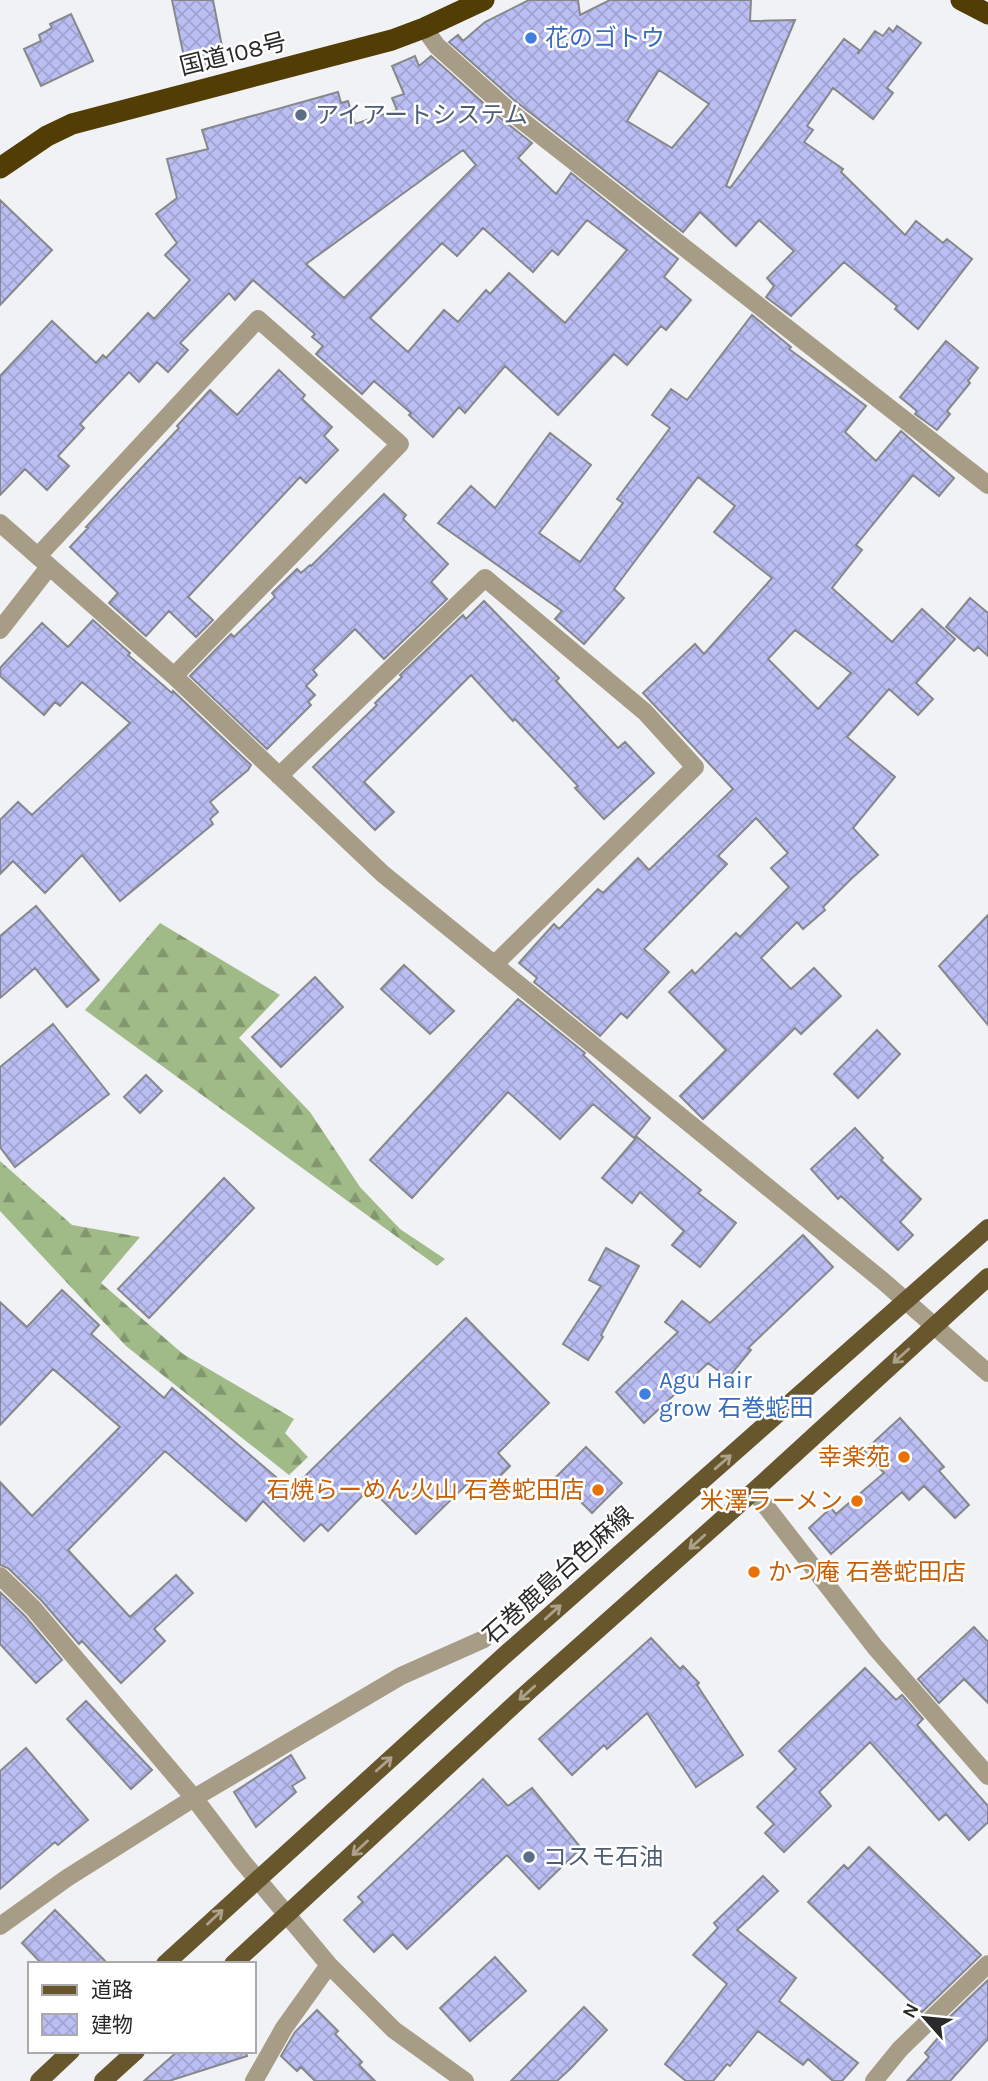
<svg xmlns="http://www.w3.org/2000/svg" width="988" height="2081" font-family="Karla,'Noto Sans JP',sans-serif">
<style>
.forest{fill:url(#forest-firs)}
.building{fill:url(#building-cross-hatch);stroke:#87888b;stroke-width:2;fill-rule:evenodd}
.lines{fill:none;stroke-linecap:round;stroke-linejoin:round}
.street{stroke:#a79d86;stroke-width:18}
.primary{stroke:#68562d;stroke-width:18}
.highway{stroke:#523d04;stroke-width:21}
.oneway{stroke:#aca28c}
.shop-dot{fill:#3f7fe0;stroke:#fff;stroke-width:2.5}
.service-dot{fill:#5c6f8a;stroke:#fff;stroke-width:2.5}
.food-dot{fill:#e8710a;stroke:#fff;stroke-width:2.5}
.labels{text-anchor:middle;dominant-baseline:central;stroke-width:5;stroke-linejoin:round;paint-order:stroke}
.shop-label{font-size:24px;fill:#366cbe;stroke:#fff;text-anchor:start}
.street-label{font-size:24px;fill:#2a2a2b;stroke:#fff}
.service-label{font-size:24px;fill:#4e5e75;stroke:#fff;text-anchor:start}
.food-label{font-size:24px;fill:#c56008;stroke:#fff;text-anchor:end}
</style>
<defs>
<pattern id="forest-firs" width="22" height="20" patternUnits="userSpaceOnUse" patternTransform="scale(1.75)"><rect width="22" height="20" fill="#a0ba88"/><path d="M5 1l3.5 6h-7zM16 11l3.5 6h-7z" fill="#83976f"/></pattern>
<pattern id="building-cross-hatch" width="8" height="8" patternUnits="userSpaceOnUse" patternTransform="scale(1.75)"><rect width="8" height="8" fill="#babef3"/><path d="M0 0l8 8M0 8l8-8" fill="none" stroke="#a0a3d0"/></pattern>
</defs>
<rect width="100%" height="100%" fill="#f1f2f6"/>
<!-- forest -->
<path class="forest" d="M160,923L280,995L239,1038L310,1112L360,1187L400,1229L445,1259L437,1266L85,1010Z
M0,1161L72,1225L140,1237L101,1283L183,1354L294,1419L285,1433L308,1457L289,1475L126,1346L0,1211Z"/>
<!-- building -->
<path class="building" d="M172,0H213L225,62L187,71Z
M529,0H578L580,15L610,0H751L750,21L795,20L726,186L730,188L844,39L859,50L858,54L875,31L883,36L889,28L893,32L897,26L921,43L887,88L893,93L873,119L833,88L807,126L813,130L804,142L843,169L841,172L905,235L916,221L943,243L947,239L972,259L918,329L895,309L897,306L844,262L791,316L766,297L774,286L767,278L794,251L759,220L736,246L700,212L683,232L514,100L449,42L458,35L463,41L485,22ZM659,70L709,104L672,148L627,121Z
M71,14L93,61L41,86L24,49L41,41L39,35L52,28L50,24Z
M415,56L419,66L431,56L499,117L532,143L518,158L556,194L571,173L678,259L664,277L691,300L666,330L661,326L627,365L614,354L558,415L505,366L465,413L459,407L433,437L409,415L411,413L374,381L362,394L316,354L323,346L312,337L315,334L253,280L235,300L229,293L180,343L188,350L168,372L157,362L139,382L129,372L80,424L84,428L58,456L69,466L47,490L25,469L0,495V376L52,321L96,363L103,355L106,358L148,313L154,319L190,280L165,255L177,243L156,214L177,198L167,159L208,149L202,130L338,92L341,103L348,101L355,124L397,110L392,98L404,94L392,66ZM463,150L476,165L344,298L306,264ZM587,220L627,250L565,323L509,273L490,294L486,290L458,322L444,310L408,352L370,318L442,243L457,256L483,228L533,272L552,250L558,255Z
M0,200L52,250L0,305Z
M752,315L791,347L789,349L866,406L845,432L876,461L901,431L954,478L939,496L913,475L856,545L862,550L832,588L892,642L922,609L955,639L916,683L933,699L918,715L889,689L847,737L895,777L853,828L878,855L851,879L823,907L825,910L803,929L797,922L761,958L791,989L814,968L841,996L801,1034L795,1028L703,1119L680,1096L726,1050L669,992L692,970L695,974L736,933L740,937L789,887L771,868L788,853L756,818L718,856L727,864L644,949L669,972L627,1018L621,1013L600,1036L534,982L537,978L519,963L554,924L559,929L598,889L603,893L638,858L649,870L733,789L643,693L695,644L704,654L772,578L714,532L735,506L698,477L614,589L624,598L584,644L555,619L562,611L438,523L471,486L495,508L550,433L591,465L539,533L580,562L623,503L617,499L670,428L652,415L671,389L687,400ZM795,630L851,673L818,709L768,659Z
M946,341L978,368L968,381L970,383L947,411L950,414L937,430L915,414L917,411L900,397Z
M279,370L305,395L302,399L332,427L324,436L338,450L306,483L300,477L188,597L213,620L196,637L169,611L146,636L109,603L118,593L70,547L88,528L86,527L179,428L177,426L210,390L237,415Z
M384,494L406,515L403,519L448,564L431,582L447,599L384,659L355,629L313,670L317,675L306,686L315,695L308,702L311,705L267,749L190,676L231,634L234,637L275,597L272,593L297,569L301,573L310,565L311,566Z
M970,598L988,613V656L978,647L974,651L946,627Z
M484,601L559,678L556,681L618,748L625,742L654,773L604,819L575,788L578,786L515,719L513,721L471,675L364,782L394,812L375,830L313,767L377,705L375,703L402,677L400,675L463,615L466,619Z
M93,620L130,653L128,655L172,693L173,691L251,765L248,770L210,802L218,812L210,819L213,824L120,901L82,855L45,893L13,861L0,874V820L18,802L32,815L130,723L82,682L60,706L55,702L44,715L0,676V668L42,623L68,647Z
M36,906L99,980L67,1007L35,968L0,998V936Z
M988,915V1025L939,966Z
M404,965L454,1011L430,1034L381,989Z
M315,977L343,1007L281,1067L252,1037Z
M518,999L585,1053L583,1055L650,1118L634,1138L593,1104L560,1139L508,1092L412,1198L370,1160Z
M53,1024L109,1094L15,1167L0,1147V1067Z
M877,1030L900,1054L858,1098L834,1074Z
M146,1075L162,1091L140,1113L124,1097Z
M855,1128L883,1158L881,1160L921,1199L900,1222L913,1235L898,1250L841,1196L838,1199L811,1169Z
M637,1137L701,1190L698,1193L736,1223L700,1267L672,1245L684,1231L640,1192L632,1203L602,1178Z
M224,1178L254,1208L149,1318L118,1289Z
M803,1235L833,1267L748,1348L751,1350L728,1378L708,1363L644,1423L616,1392L678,1332L665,1322L682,1301L710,1323Z
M606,1248L639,1266L601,1335L603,1337L588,1360L563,1344L601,1286L589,1280Z
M62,1290L99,1325L91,1334L164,1398L172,1388L291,1490L466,1318L549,1403L498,1453L510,1466L482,1494L470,1481L416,1534L370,1488L328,1531L321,1524L304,1541L263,1501L246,1521L165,1451L68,1550L130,1617L176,1575L193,1593L154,1629L165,1641L121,1683L82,1641L79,1644L41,1600L8,1568L0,1565V1482L32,1516L120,1427L53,1369L0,1425V1302L27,1327Z
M900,1418L944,1467L939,1471L969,1505L955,1518L924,1486L909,1500L902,1492L831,1554L809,1528L831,1508L836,1514L884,1473L864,1451Z
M586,1447L622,1483L592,1513L556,1477Z
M0,1592L25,1616L62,1660L36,1683L0,1644Z
M974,1627L988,1642V1703L964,1679L939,1703L918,1679Z
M651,1638L680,1669L683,1666L699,1683L697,1685L743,1755L696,1787L647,1713L607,1749L604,1745L572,1775L539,1739Z
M865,1668L896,1700L902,1695L923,1719L917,1725L988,1806V1822L969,1840L946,1814L939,1820L870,1742L819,1792L831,1806L784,1852L765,1833L774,1824L757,1807L796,1769L779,1751Z
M86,1701L152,1770L131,1789L67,1719Z
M26,1748L88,1820L58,1845L55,1842L0,1889V1771Z
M291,1755L305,1778L292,1786L296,1792L256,1827L234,1792Z
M483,1779L508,1806L532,1788L581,1848L539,1889L507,1855L407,1949L393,1934L374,1952L344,1920L363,1902L358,1897Z
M869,1847L981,1955L922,2012L808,1902L844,1865L848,1869Z
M763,1876L778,1891L737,1930L796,1978L779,2001L858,2063L842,2081H833L808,2059L803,2065L758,2031L730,2066L727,2064L713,2081H686L665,2064L727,1984L693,1955L718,1928L714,1923Z
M55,1910L71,1926L108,1964H42L22,1943Z
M495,1957L526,1991L470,2041L440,2008Z
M988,1980V2039L950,2081H907L929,2057L925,2053L943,2032L938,2028Z
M584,2007L607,2030L571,2068L557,2081H511Z
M317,2010L338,2031L335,2034L362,2062L359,2065L375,2081H315L301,2067L297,2071L281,2056L295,2032Z
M178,2051H246L247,2056L169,2081H144Z"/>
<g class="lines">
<!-- street -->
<path class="street" d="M424,28L437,46L507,109L988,485
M0,523L174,676L383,874L883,1281L988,1373
M38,556L258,319L400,444L174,676
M0,630L49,567
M279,776L485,578L645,712L695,767L494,965
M754,1491L875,1647L988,1776
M0,1576L33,1608L194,1798L242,1861L329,1965L394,2030L465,2081
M0,1926L67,1878L194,1798L401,1676L484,1639
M254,2081L284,2028L329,1965
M874,2081L900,2049L988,1964"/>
<!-- primary -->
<path class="primary" d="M165,1964L506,1654L988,1228
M233,1964L529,1691L754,1491L988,1277
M39,2081L71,2051
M103,2081L136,2051"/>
<!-- highway -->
<path class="highway" d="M961,0L988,14
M0,168L47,136L72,124L392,40L424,28L484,0"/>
</g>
<!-- one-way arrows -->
<defs><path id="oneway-shaft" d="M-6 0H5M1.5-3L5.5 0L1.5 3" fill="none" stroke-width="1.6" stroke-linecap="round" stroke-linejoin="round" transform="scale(1.75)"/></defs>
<g class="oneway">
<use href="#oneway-shaft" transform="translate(901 1356) rotate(138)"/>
<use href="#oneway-shaft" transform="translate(723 1462) rotate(-41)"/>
<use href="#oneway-shaft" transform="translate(697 1542) rotate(138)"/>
<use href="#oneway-shaft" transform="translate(553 1612) rotate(-42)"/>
<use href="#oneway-shaft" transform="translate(527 1693) rotate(138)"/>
<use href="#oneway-shaft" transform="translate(384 1764) rotate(-42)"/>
<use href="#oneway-shaft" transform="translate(360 1848) rotate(137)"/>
<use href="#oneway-shaft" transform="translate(215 1917) rotate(-43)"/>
</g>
<!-- markers -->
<g class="shop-dot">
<circle cx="531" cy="38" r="7"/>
<circle cx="645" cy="1394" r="7"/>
</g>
<g class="service-dot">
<circle cx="301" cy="115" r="7"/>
<circle cx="529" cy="1857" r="7"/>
</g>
<g class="food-dot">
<circle cx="904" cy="1457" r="7"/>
<circle cx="598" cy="1490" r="7"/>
<circle cx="857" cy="1501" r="7"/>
<circle cx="754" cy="1572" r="7"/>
</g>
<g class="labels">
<!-- shop labels -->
<g class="shop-label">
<text x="545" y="38">花のゴトウ</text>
<text x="659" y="1380">Agu Hair<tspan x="659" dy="28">grow 石巻蛇田</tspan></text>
</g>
<!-- street labels -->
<g class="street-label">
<text transform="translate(233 54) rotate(-14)">国道108号</text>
<text transform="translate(558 1575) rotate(-42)">石巻鹿島台色麻線</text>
</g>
<!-- service labels -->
<g class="service-label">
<text x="315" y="115">アイアートシステム</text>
<text x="543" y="1857">コスモ石油</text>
</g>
<!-- food labels -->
<g class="food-label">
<text x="890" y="1457">幸楽苑</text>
<text x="584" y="1490">石焼らーめん火山 石巻蛇田店</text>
<text x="843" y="1501">米澤ラーメン</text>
<text x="768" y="1572" text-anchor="start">かつ庵 石巻蛇田店</text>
</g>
</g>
<!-- legend -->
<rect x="28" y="1962" width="228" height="91" fill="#ffffff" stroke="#aaaaaa" stroke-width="2"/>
<rect x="42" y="1985" width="35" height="10" fill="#68562d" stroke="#aaaaaa" stroke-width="2"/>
<text x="91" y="1997" font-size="21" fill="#2a2a2b">道路</text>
<rect x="42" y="2014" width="35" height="21" fill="url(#building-cross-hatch)" stroke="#aaaaaa" stroke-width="2"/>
<text x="91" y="2032" font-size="21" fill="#2a2a2b">建物</text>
<!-- north arrow -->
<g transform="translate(925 2018) rotate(297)" stroke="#ffffff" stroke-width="5" paint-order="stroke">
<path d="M0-5L12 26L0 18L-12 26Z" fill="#2a2a2b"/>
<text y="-10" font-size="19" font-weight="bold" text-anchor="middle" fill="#2a2a2b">N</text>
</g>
</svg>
